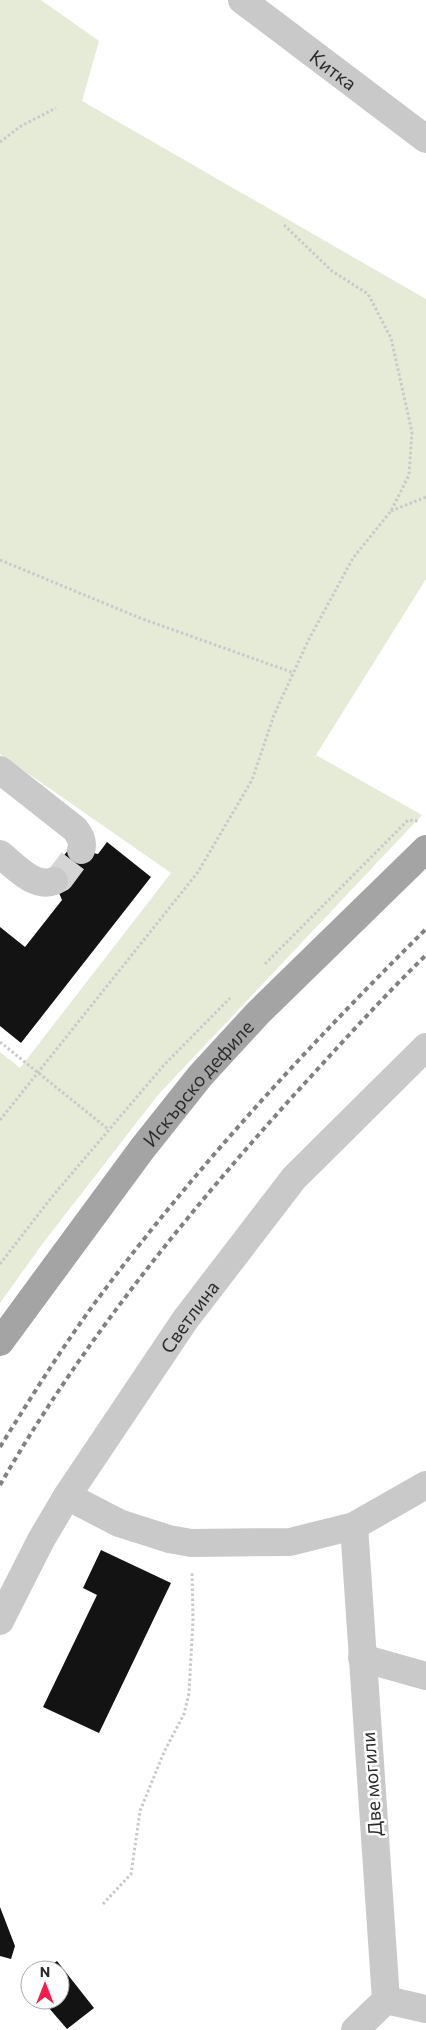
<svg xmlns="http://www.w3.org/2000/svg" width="426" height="2030" font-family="Commissioner,sans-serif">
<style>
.green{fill:#e5ebd7}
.building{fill:#131313}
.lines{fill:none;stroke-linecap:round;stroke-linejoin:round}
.minor-tunnel{stroke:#d5d5d5;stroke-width:28;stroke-dasharray:28 14;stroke-linecap:butt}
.path{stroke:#c9c9c9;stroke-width:3;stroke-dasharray:2.5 2.5;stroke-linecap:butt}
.minor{stroke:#c9c9c9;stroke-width:28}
.major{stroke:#a4a4a4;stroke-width:28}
.rail{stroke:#818181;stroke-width:4;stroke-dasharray:5 4;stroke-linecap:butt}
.labels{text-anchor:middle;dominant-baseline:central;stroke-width:5;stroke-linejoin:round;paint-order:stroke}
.street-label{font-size:19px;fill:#2c2c2c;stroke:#fff}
</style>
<rect width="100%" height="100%" fill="#fff"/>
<!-- green -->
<path class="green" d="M0,0H41L99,41L82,101L426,299V579L316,755L422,815L158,1095L43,1243L0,1303V1052L20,1068L171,873L0,754Z"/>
<!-- building -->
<path class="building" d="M107,842L151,877L21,1043L0,1026V927L25,947L62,900L50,872L70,848L98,854Z
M101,1550L171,1583L99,1733L43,1707L97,1595L83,1588Z
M0,1907L15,1946L11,1959L0,1956Z
M57,1961L94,2008L67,2029L42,2000H60V1970H45Z"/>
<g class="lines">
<!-- minor-tunnel -->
<path class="minor-tunnel" d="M54,881L60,878L81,850"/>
<!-- path -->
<path class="path" d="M0,142L21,126L56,108
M391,511L426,497
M0,560L140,618L294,673
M265,964L408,820L419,821
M0,1042L108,1129
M0,1120L198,872L252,780L274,715L308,641L353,558L391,511L409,475L412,432L391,338L368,294L332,271L284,225
M0,1264L51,1198L164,1065L230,998
M103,1904L131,1874L140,1811L164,1752L184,1714L189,1693L193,1619L192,1571"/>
<!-- minor -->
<g class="minor">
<path id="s1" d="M242,0L426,139"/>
<path d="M0,770L75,829C80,836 84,842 81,850"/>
<path d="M0,854C14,865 34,889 54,881"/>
<path d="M67,1496L119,1523L169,1539L191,1543L290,1542L354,1526"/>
<path id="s2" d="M0,1621L41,1540L67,1496L185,1320L294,1178L426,1047"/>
<path d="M362,1658L426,1676"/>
<path d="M386,2000L426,2009"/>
<path d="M355,2030L386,2000L354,1526L426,1485"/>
</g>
<!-- major -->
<path class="major" id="s3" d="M0,1342L142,1149L200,1076L258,1013L426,849"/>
<!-- rail -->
<path class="rail" d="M0,1447C32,1396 64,1344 100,1296C198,1165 310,1044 426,929
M0,1485C81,1344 185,1216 294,1095C337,1048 380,1000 426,955"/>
</g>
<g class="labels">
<!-- street labels -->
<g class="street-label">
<text stroke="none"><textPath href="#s1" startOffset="115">Китка</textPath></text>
<text stroke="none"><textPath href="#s3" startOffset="326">Искърско дефиле</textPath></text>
<text stroke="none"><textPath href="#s2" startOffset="359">Светлина</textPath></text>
<text transform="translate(371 1784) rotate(-94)">Две могили</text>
</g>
</g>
<!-- north arrow -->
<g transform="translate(45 1985)"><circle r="24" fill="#ffffff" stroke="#ababab"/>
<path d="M0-4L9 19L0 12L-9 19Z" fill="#f41c4e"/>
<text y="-8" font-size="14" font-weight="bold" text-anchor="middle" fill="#2c2c2c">N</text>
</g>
</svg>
